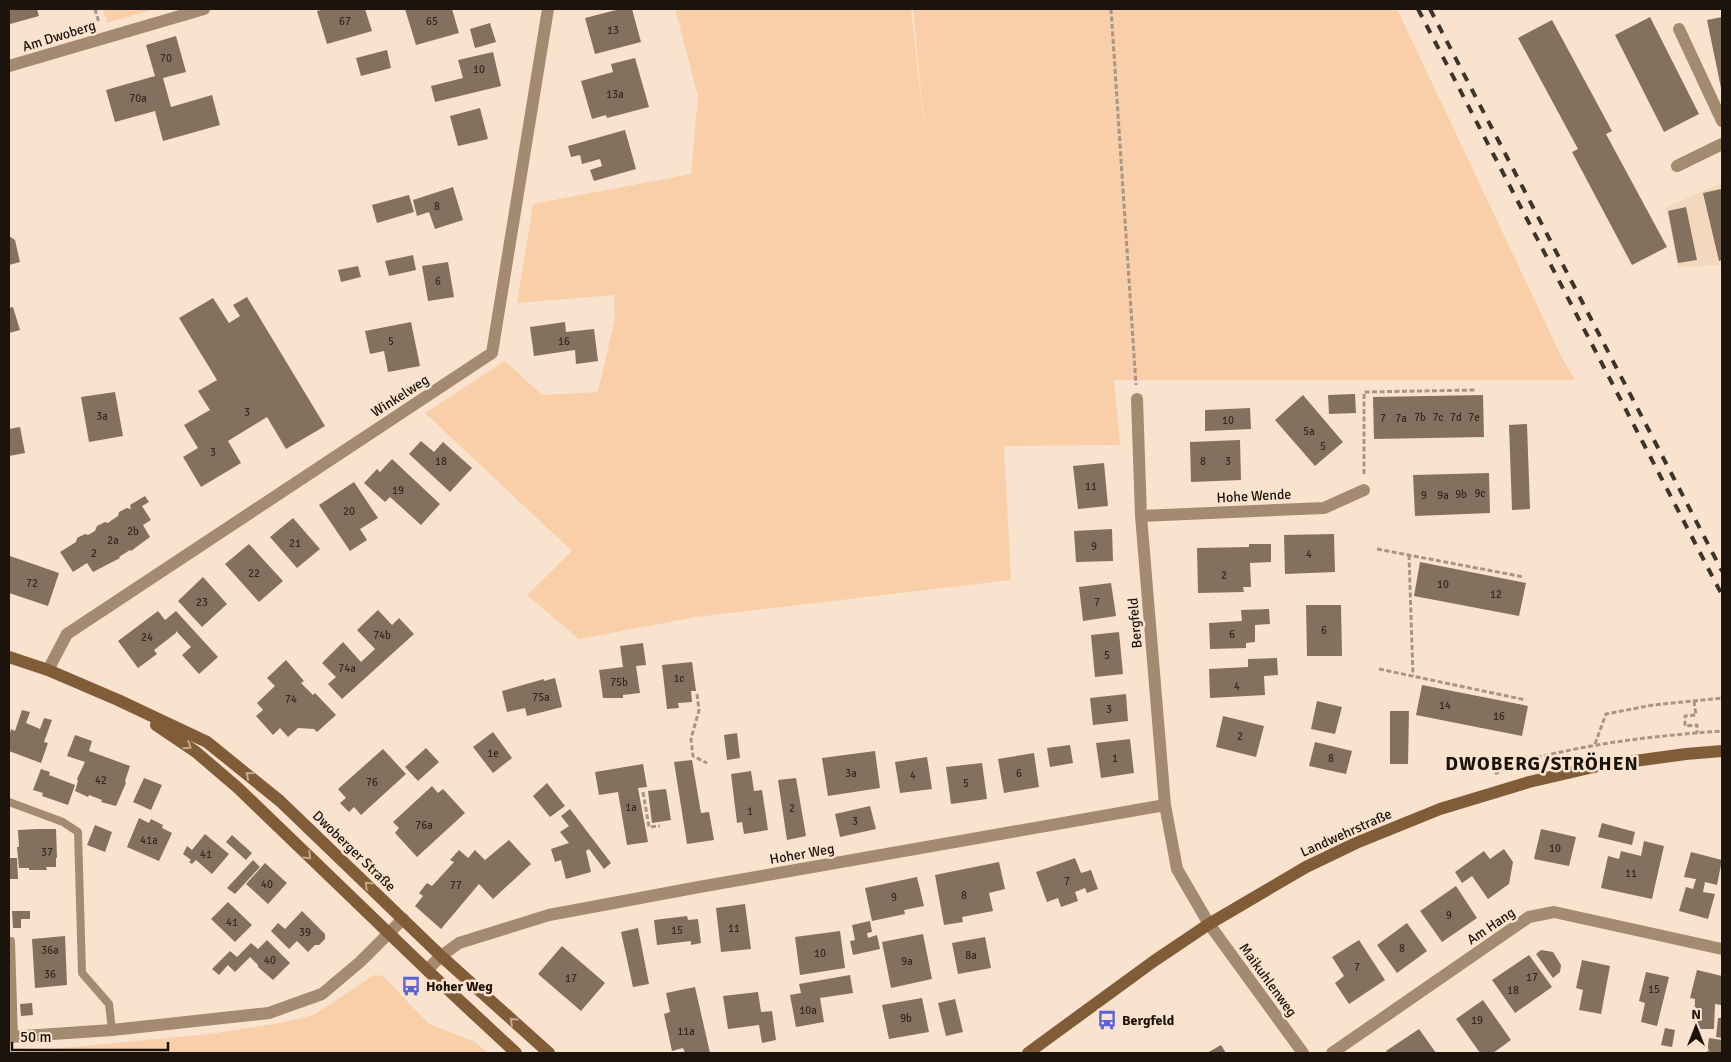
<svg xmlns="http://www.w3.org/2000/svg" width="1731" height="1062" font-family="Signika,sans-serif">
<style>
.built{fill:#f4d8bd}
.green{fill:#f8cfa8}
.building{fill:#84705e}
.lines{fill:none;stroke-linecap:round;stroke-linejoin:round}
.path{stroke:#a79586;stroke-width:3;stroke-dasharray:5 2.5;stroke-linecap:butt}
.lane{stroke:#a38a71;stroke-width:8}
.street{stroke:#a38a71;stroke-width:12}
.secondary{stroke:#815c38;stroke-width:12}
.rail{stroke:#3d332a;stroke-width:4;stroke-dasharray:9 9;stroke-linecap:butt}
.oneway{stroke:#c4a68a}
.labels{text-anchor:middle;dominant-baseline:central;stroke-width:5;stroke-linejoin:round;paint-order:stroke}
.number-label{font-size:11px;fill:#352a20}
.street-label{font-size:14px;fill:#1b130c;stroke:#fae3ce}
.poi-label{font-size:14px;font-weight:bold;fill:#1b130c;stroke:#fae3ce;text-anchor:start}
.district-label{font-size:19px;font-weight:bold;letter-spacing:1px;fill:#1b130c;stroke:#fae3ce}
</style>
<rect width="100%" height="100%" fill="#fae3ce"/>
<!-- built -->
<path class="built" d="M1722,183V265L1678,267L1666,207Z"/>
<!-- green -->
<path class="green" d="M103,9H155L107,23Z
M675,9H911L926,143L913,9H1397L1562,358L1575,380H1114L1120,445L1004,446L1011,580L696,617L579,639L527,595L572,551L425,413L505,361L542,395L598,392L615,318L614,295L517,303L533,204L691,174L698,96Z
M374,975L383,976L429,1024L475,1042L488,1053H9L210,1034L280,1023L314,1015Z"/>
<!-- building -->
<path class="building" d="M9,9H37L39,16L10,24Z
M325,9H365L372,31L327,44L317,11Z
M405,9H452L459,33L416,45Z
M620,9H632L641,42L595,54L585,18Z
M1650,17L1699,114L1664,132L1615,35Z
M1722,17V87L1721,88L1707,20Z
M1552,20L1612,131L1606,134L1667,247L1632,265L1572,152L1578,149L1518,38Z
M490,23L496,42L475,48L470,29Z
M176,36L186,72L163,78L171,107L212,95L220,125L163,141L155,111L115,122L106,90L155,76L146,45Z
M387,50L391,68L361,76L356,58Z
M493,52L501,86L435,102L431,86L463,78L458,60Z
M635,58L649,107L607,118L606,115L592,119L581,81L613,72L611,64Z
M480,108L488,139L458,146L450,116Z
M625,130L636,169L594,181L590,170L602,166L600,159L582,164L580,155L571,157L568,146Z
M453,187L463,220L435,229L429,212L417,216L413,200Z
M1721,189L1722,260L1719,261L1703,193Z
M409,195L414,212L377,223L372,205Z
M1686,207L1697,260L1678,263L1668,211Z
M9,236L15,240L20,262L9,265Z
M413,255L416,270L389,276L385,261Z
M448,262L454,297L428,301L422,266Z
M358,266L361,277L341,282L338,270Z
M247,297L325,426L286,449L267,417L228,441L241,463L201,487L183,457L198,448L184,425L210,410L198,391L217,380L179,318L213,298L229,323L240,316L233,305Z
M13,307L20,330L9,333V308Z
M411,322L420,366L388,372L384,351L370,354L365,331Z
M565,322L566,332L594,329L598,361L576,364L575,350L534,356L530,327Z
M115,392L123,436L89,442L81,397Z
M1355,394L1356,413L1329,414L1328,395Z
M1303,395L1343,442L1315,466L1275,420Z
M1483,395L1484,437L1374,439L1373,397Z
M1250,408L1251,429L1205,431V410Z
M1527,424L1530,509L1512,510L1509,425Z
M20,427L25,453L9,456V429Z
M1240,440L1241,480L1191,482L1190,442Z
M421,441L434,452L443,442L472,468L450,492L409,454Z
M392,459L440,504L421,525L390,497L385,502L364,483L377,469L380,472Z
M1104,463L1108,506L1078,509L1073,466Z
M1489,473L1490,513L1415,516L1413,475Z
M354,482L378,518L360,529L367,540L350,551L319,505Z
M145,496L149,502L142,506L151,520L143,525L150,537L131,551L130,550L119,557L120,558L93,572L87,563L73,572L60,552L76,542L77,538L85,534L88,535L95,531L97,526L105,522L108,523L112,520L118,516L119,512L127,508L131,509L130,505Z
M293,518L320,549L297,568L270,537Z
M1112,529L1113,561L1076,562L1074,531Z
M1334,534L1335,572L1285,574L1284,535Z
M249,544L283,581L259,602L225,564Z
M1249,544H1271V562L1250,563L1251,587H1243L1244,592L1198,593L1197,548L1249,547Z
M10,556L59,573L48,606L9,593Z
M1420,562L1526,583L1519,616L1414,596Z
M203,577L227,604L202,627L178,601Z
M1111,583L1116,616L1083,621L1079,587Z
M1306,605H1341L1342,656H1307Z
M1269,609L1270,624L1255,625V642L1246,643V648L1210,649L1209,623L1242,621L1241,610Z
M378,610L392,625L399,618L414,634L342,699L328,684L336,677L322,663L343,642L361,662L375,649L357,630Z
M158,611L165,620L176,611L218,657L199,674L182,655L191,647L176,631V633L154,650L157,654L138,668L118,641Z
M1119,632L1123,674L1095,677L1091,635Z
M643,643L646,665L636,666L640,693L623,695V698H603L599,670L623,667L620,646Z
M1277,658L1278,675L1264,676L1265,695L1210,698L1209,669L1248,667V659Z
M286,660L304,681L301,683L313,695L315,693L336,715L317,732L314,729L298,728L288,737L280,728L273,735L256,716L263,710L257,703L275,686L267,678Z
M692,662L696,691H691L692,702L678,703L679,708L667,709L662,665Z
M555,678L562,707L527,716L525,708L507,712L502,691L544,679V681Z
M1422,685L1528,706L1522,736L1416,715Z
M1126,694L1128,721L1093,725L1090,698Z
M1317,701L1342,707L1335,734L1311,729Z
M22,710L30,712L26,723L40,729L44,718L52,720L44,742L48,743L41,763L9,751V737L11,729L15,731Z
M1390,711H1409L1408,764H1390Z
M1223,716L1264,726L1256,757L1216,747Z
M493,732L512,758L493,773L473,747Z
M737,733L740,758L727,760L724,735Z
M75,735L92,741L89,751L130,766L125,781L126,783L116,806L101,802L102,800L89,795L88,797L75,791L78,781L77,779L85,762L67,756Z
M1130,739L1134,773L1101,778L1096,743Z
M1315,742L1352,751L1346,774L1309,766Z
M1070,745L1073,763L1050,767L1047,748Z
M426,748L439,762L418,781L405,767Z
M383,749L406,774L361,815L354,807L349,812L340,803L346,798L338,789Z
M875,751L880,788L828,796L822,758Z
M1034,753L1039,787L1004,793L998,759Z
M927,757L932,789L900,793L895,762Z
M692,760L701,813L709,812L714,840L687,844L674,762Z
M982,763L987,799L951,804L946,767Z
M643,764L647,787L638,788L648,842L627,845L618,792L599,795L595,772Z
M41,769L50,772L49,775L75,785L68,805L42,796L43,793L33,790Z
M751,771L754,791L762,790L768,830L744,834L742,822L737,823L731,774Z
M144,778L162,785L151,810L133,802Z
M796,778L806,836L787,840L778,780Z
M547,783L565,806L550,817L533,796Z
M432,786L438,793L443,789L465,813L417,857L395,833L399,828L393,822Z
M666,789L671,820L652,823L648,791Z
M870,806L876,829L840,837L835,814Z
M570,809L611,863L604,869L589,849L586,851L591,872L566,879L561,860L555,862L551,849L569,843L560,832L569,826L561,816Z
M139,818L149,823L151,819L163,825L162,828L172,833L159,861L127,847Z
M1602,823L1635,832L1632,845L1598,837Z
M95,825L112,832L105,852L87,845Z
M37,829H56L57,858H56V867H46L47,870H29V868H19L17,847H19L18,830Z
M1541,829L1576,837L1569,866L1534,859Z
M205,834L229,854L212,874L196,860L192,864L189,862L191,860L183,854L187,846L192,850Z
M232,835L252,853L246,860L226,842Z
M509,840L531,864L493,899L479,884L441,929L415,906L423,896L419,893L427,883L432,886L454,862L450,860L459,850L468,858L475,850L485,860Z
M1644,841L1664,846L1652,899L1601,888L1608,856L1619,859L1621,851L1641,856Z
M1504,849L1513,862L1509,884L1488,899L1472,876L1462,883L1455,872L1484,851L1490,859Z
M1691,852L1722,860L1717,885L1705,882L1703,892L1715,894L1708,919L1679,911L1686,887L1693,889L1696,879L1684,877Z
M9,858H17L18,879H9Z
M1075,858L1081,873L1091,870L1098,889L1087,893L1085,888L1075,892L1078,901L1061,907L1058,898L1047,902L1036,872Z
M253,860L260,867L235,894L227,888Z
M999,862L1005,889L989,893L993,911L962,917L963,922L944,925L935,875Z
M265,863L287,883L268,904L246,884Z
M917,877L924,906L904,910L905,914L872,921L865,888Z
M1456,886L1477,918L1442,942L1420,911Z
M228,902L252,925L235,942L211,919Z
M745,904L751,949L721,952L716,908Z
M12,911H30V919H21V928H13Z
M302,911L325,934V939L319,945H315L308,952L297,941L289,949L271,931L278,923L285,929Z
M687,916L688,920L698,919L701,943L691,945V941L657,945L654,920Z
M870,921L872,932L867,933L868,938L877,935L880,949L853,955L850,941L855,940L852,925Z
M1407,923L1427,951L1397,973L1377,945Z
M638,928L649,984L633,987L621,932Z
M840,931L845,968L800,975L795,937Z
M923,934L932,979L891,988L882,942Z
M65,936L67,985L35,988L32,939Z
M985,937L991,968L958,974L952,943Z
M267,940L290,963L273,980L258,967V965L250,957L235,972L228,965L219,975L212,969L230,951L237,957L251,943L258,949Z
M1359,940L1385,980L1349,1004L1335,983L1344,976L1332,957Z
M562,946L605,983L581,1011L538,974Z
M1541,950L1553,952L1561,965L1560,972L1553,978L1536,954Z
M1529,955L1552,987L1515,1013L1492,980Z
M1582,960L1610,966L1601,1014L1579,1010L1583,990L1576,988Z
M1697,970L1722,976V999L1721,1005L1715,1004L1714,1029H1694L1695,999L1690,998Z
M1646,972L1669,977L1657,1026L1641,1022L1645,1003L1639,1001Z
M850,975L853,993L820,998L824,1022L796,1027L790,995L801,993L799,984Z
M695,987L710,1053H685L683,1048L672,1051L664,1014L670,1012L666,993Z
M758,992L761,1012L772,1011L776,1040L762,1043L759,1025L728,1029L723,996Z
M922,998L929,1032L889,1039L882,1005Z
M955,999L963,1032L946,1036L938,1003Z
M1483,1000L1511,1040L1493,1053H1480L1456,1019Z
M32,1003L33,1015L21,1016L20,1004Z
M1718,1018H1722V1038L1716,1037Z
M1665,1028L1675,1030L1672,1047L1661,1045Z
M1419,1029L1436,1053H1388L1386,1051Z
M1709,1038L1722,1040V1053H1707Z
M1221,1045L1226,1053H1207Z"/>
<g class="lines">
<!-- path -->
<path class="path" d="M95,9L99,23
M1111,9L1136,385
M1364,474V392L1475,390
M1377,549L1524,577
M1409,555L1413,676
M1379,669L1526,700
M697,694L699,710L691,739L693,756L707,763
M1694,701L1696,715L1685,716V726L1697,725V733
M1595,744L1606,714L1653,705L1722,698
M1495,774C1514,762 1531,759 1552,754C1608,741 1665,735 1722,731
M643,792L649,827L660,826"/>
<!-- lane -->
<path class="lane" d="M9,802L63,822L78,832L82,973L109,1004L112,1030
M11,941L14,1037"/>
<!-- street -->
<path class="street" d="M1679,29L1722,121
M9,66L204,9
M1677,166L1722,144
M1137,399L1141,516L1165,805L1177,869L1209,924L1303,1053
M1141,516L1324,508L1364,490
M48,670L67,634L492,353L548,9
M427,970L441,956L459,943L549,915L699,887L1165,805
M9,1037L112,1030L269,1013L322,994L360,962L403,919
M1332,1053L1529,917L1554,912L1722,949"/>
<!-- secondary -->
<path class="secondary" d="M9,657L48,670L118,700L207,742L280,801L441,956L549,1053
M156,725L196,752L238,788L427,970L516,1053
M1028,1053L1154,961L1209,924L1306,867L1356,843L1440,809L1529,782L1598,766L1686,754L1722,751"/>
<!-- rail -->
<path class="rail" d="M1418,9L1722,595
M1430,9L1722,571"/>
</g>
<!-- one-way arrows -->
<defs><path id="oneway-chevron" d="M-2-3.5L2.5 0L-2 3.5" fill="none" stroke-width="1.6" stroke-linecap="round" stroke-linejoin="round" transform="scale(1.25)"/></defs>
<g class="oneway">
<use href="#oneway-chevron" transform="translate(188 746) rotate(33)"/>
<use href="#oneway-chevron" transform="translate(249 775) rotate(-140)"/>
<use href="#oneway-chevron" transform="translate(308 856) rotate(44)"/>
<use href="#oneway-chevron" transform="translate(368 885) rotate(-136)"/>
<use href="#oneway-chevron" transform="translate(513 1021) rotate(-138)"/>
</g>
<!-- icons -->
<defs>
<symbol id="bus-bare" viewBox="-9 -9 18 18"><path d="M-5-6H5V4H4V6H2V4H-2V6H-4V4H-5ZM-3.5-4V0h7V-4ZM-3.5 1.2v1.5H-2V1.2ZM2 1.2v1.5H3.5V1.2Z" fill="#5962d9" stroke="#fae3ce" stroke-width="2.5" paint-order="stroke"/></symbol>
</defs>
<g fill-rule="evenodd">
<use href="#bus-bare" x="397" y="972" width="28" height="28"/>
<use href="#bus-bare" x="1093" y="1006" width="28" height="28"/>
</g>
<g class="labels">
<!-- number labels -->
<g class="number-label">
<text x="345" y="21">67</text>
<text x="432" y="21">65</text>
<text x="613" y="30">13</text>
<text x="166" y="58">70</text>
<text x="479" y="69">10</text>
<text x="615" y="94">13a</text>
<text x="138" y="98">70a</text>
<text x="437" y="206">8</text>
<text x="438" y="281">6</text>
<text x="391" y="341">5</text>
<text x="564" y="341">16</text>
<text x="247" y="412">3</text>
<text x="102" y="416">3a</text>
<text x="1420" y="417">7b</text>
<text x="1438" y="417">7c</text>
<text x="1456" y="417">7d</text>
<text x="1474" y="417">7e</text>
<text x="1383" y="418">7</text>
<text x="1401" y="418">7a</text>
<text x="1228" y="420">10</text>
<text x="1309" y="431">5a</text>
<text x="1323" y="446">5</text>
<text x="213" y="452">3</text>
<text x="441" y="461">18</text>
<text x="1203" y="461">8</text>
<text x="1228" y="461">3</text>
<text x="1091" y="486">11</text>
<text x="398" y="490">19</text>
<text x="1480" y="493">9c</text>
<text x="1461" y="494">9b</text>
<text x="1424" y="495">9</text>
<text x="1443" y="495">9a</text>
<text x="349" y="511">20</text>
<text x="133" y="531">2b</text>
<text x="113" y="540">2a</text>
<text x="295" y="543">21</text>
<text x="1094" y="546">9</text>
<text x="94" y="553">2</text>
<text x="1309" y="554">4</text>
<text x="254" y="573">22</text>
<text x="1224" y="575">2</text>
<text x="32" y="583">72</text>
<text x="1443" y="584">10</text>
<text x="1496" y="594">12</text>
<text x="202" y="602">23</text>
<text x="1097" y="602">7</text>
<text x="1324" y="630">6</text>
<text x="1232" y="634">6</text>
<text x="382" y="635">74b</text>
<text x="147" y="637">24</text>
<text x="1107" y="655">5</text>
<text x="347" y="668">74a</text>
<text x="679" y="678">1c</text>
<text x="619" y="682">75b</text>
<text x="1237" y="686">4</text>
<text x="541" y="697">75a</text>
<text x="291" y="699">74</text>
<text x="1445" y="705">14</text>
<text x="1109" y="709">3</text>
<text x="1499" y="716">16</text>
<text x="1240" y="736">2</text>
<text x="493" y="753">1e</text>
<text x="1115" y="758">1</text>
<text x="1331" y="758">8</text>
<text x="851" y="773">3a</text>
<text x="1019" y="773">6</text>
<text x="913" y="775">4</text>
<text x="101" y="780">42</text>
<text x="372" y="782">76</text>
<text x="966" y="783">5</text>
<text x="631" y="807">1a</text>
<text x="792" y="808">2</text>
<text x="750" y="811">1</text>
<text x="855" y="821">3</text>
<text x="424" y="825">76a</text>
<text x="149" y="840">41a</text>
<text x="1555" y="848">10</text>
<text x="47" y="852">37</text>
<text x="206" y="854">41</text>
<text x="1631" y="873">11</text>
<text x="1067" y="881">7</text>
<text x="267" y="884">40</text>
<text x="456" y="885">77</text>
<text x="964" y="895">8</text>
<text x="894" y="897">9</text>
<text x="1449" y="915">9</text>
<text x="232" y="922">41</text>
<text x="734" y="928">11</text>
<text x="677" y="930">15</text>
<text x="305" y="932">39</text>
<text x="1402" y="948">8</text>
<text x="50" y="950">36a</text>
<text x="820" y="953">10</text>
<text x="971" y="955">8a</text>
<text x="270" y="960">40</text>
<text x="907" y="961">9a</text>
<text x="1357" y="967">7</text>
<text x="50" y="974">36</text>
<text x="1532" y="977">17</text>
<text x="571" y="978">17</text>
<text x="1654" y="989">15</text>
<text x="1513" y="990">18</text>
<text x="808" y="1010">10a</text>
<text x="906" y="1018">9b</text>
<text x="1477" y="1020">19</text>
<text x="686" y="1031">11a</text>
</g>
<!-- street labels -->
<g class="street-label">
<text transform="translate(59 36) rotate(-17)">Am Dwoberg</text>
<text transform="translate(400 396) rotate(-33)">Winkelweg</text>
<text transform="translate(1254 496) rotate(-3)">Hohe Wende</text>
<text transform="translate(1135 623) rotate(-95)">Bergfeld</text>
<text transform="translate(1346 833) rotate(-24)">Landwehrstraße</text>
<text transform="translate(354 851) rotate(44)">Dwoberger Straße</text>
<text transform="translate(802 854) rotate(-10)">Hoher Weg</text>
<text transform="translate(1491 926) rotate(-34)">Am Hang</text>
<text transform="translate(1268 980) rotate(54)">Maikuhlenweg</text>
</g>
<!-- poi labels -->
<g class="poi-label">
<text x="426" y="986">Hoher Weg</text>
<text x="1122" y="1020">Bergfeld</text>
</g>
<!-- district labels -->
<g class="district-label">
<text x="1542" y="764">DWOBERG/STRÖHEN</text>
</g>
</g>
<!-- border -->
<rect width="1731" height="1062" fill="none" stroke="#1b130c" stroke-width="20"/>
<!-- north arrow -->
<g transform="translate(1696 1027)" stroke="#fae3ce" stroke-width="4" paint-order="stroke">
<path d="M0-4L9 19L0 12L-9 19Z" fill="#1b130c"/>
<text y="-8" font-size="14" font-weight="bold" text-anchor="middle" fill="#1b130c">N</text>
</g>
<!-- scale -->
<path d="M12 1042v8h156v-8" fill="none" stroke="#1b130c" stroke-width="2.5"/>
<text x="20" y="1042" font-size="15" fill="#1b130c" stroke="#fae3ce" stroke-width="4" paint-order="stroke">50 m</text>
</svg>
